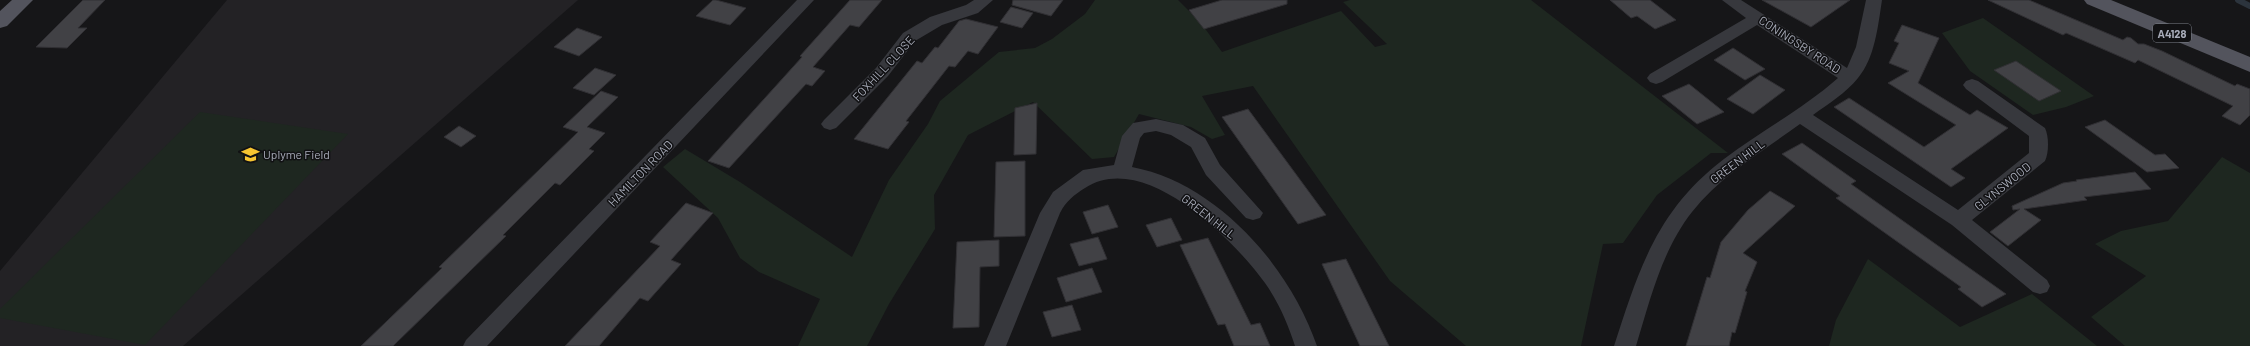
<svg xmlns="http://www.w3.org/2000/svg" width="2250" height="346" font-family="Barlow,sans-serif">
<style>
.built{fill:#232225}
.green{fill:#1e2720}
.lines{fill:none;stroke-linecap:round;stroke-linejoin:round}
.stream{stroke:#2c343d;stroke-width:6}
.building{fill:#414145;stroke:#313034}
.minor{fill:#37383d;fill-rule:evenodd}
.major{fill:#53545d;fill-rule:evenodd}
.labels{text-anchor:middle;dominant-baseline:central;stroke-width:3;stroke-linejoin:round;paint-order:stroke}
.shield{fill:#111113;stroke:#7b7e87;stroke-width:1}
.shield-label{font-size:11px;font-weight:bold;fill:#a8acb9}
.street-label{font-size:12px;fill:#a8acb9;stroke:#111113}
.poi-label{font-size:12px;fill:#a8acb9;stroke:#111113;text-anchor:start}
</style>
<rect width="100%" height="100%" fill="#161618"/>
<!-- built -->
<path class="built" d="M227,0H578L183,346H0V271Z"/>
<!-- green -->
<path class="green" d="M1095,0H1178L1201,23L1222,52L1341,11L1375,47L1387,44L1343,2L1350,0H1531L1728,153H1711L1657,195L1623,243L1603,244L1581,346H1466L1390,281L1253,86L1202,96L1225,135L1212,139L1191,127L1139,114L1114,157L1092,159L1033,102L968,135L934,195L935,229L889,304L867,346H798L820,299L759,272L740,258L718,218L663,167L685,149L740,182L852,257L889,180L928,124L940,101L999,52L1035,48L1052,39L1085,14Z
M1983,18L2094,96L2066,107L2033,115L1970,71L1942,33Z
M200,112L348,134L145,345L0,318V309Z
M2222,157L2250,173V346H2125L2091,317L2146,276L2095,244L2121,231L2168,221Z
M1868,259L1960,327L2032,294L2097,346H1829L1836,320Z"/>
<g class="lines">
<!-- stream -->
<path class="stream" d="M2238,0L2250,6"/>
</g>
<!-- building -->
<path class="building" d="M83,0H105L78,28H87L67,48L36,47Z
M713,0H716L746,8L730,25L696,16Z
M850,0H882L859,27L850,25L813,67L825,71L812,86L806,84L729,168L708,161L802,57L800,56Z
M1013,0H1063L1051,16L1012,5Z
M1222,0H1287V4L1204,29L1189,10Z
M1610,0H1650L1676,20L1655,29L1637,16L1631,18Z
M1762,0H1850L1811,27Z
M1988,0H2029L2123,40L2127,37L2131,38L2138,44H2144L2162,51L2235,86L2237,84L2250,89V115L2240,125L2222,116L2233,106L2138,60L2135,63L2066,33L2063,35Z
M1011,7L1033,13L1022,28L1000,22Z
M966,19L998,27L978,54L968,51L955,67L949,66L906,121L909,122L888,149L854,139L917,61L922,63L935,47L938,48L959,21Z
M1902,25L1939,38L1918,83L1970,115L1977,110L2008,128L1951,169L1965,178L1951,187L1834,107L1849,98L1924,147L1956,125L1888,83L1909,71L1889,63L1899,43L1894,41Z
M577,28L602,37L579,56L554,47Z
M1733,48L1765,69L1745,80L1714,60Z
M2016,61L2061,91L2039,101L1994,70Z
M595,68L616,75L594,95L573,88Z
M1760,75L1785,90L1753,114L1727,99Z
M1689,84L1724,112L1697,124L1662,96Z
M601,91L618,97L587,127L605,133L589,149L594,151L560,185L555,183L503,235L506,236L393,346H361L442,268L439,267L578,132L563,127Z
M1037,103L1036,154L1014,155L1015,108Z
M1248,109L1326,215L1298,224L1222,117Z
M2105,120L2155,155L2165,154L2179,168L2147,172L2085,127Z
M459,126L476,136L461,147L444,137Z
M1802,143L1856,181L1851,184L2006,294L1982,307L1958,289L1961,287L1836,198L1840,196L1782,154Z
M1025,161V236L994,237L996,162Z
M2135,172L2151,189L2084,197L2087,200L2024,209L2041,220L2008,246L1990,232L2020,209L2013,210L2012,206L2063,183L2077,181L2076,180Z
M1770,191L1795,206L1743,253L1757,262L1745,291L1747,292L1735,333L1732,332L1729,346H1686L1707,277L1710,278L1721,242L1748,210Z
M686,203L713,213L671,260L681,264L648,301L640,298L599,346H565L660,246L650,242Z
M1108,205L1118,227L1092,234L1083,212Z
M1171,218L1182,240L1157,247L1146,225Z
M1098,237L1107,259L1079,266L1070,244Z
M1208,238L1251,325L1260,323L1270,346H1234L1225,324L1218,325L1180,245Z
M999,240V266L980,267L979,327L953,328L957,242Z
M1346,259L1389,346H1360L1322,264Z
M1092,268L1102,292L1066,302L1057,278Z
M1072,305L1081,330L1052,337L1043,312Z"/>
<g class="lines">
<!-- minor -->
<path class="minor" d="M797,0H814L487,346H463L466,340Z
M974,0H993L978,13L942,25L915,41L888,76L836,128L830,130L824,128L821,124L824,120L876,68L903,33L930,17L966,5Z
M1722,0H1741L1847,68L1856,47L1866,0H1882C1878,26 1875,58 1858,78C1846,93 1828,104 1813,115L1958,210L2029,153V136L1966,89L1963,85L1966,81L1972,79L1978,81L2045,128C2049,136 2049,153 2045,161L1972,220L2047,280L2050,286L2047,292L2040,294L2033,292L1952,225L1800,124C1763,151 1721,175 1692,212C1662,250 1650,300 1636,346H1614C1639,269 1657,210 1724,159C1761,131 1803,109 1838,78L1757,25L1662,82L1656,84L1650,82L1647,78L1650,74L1746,18Z
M1156,119L1183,125L1205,138L1220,165L1263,213L1260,218L1253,220L1246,218L1206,175L1191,147L1171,135L1156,131L1144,133L1140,138L1132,167C1217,183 1290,267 1317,346H1295C1288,324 1279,303 1265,283C1233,239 1144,149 1085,188C1074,195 1066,201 1060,213L1006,346H984L1040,213L1053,192L1083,170L1114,165L1122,136L1133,123Z"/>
<!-- major -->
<path class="major" d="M12,0H33L7,26L0,28V11Z
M2084,0H2111L2250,57V72L2087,4Z"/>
</g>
<!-- icons -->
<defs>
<symbol id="school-bare" viewBox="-9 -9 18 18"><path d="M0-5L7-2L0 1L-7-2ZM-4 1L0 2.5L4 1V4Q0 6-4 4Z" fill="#f6c431" stroke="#111113" stroke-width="2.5" paint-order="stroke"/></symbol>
</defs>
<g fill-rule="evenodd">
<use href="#school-bare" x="238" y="142" width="25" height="25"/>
</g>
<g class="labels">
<!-- shield labels -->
<rect class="shield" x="2153" y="24" width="38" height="18" rx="3"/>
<g class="shield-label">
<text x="2172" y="33">A4128</text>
</g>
<!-- street labels -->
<g class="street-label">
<text transform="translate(1800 44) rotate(33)">CONINGSBY ROAD</text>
<text transform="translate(883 68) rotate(-47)">FOXHILL CLOSE</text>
<text transform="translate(1737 161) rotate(-37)">GREEN HILL</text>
<text transform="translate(640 173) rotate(-46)">HAMILTON ROAD</text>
<text transform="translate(2002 186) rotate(-39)">GLYNSWOOD</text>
<text transform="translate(1209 216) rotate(38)">GREEN HILL</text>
</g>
<!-- poi labels -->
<g class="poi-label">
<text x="263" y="154">Uplyme Field</text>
</g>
</g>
</svg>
